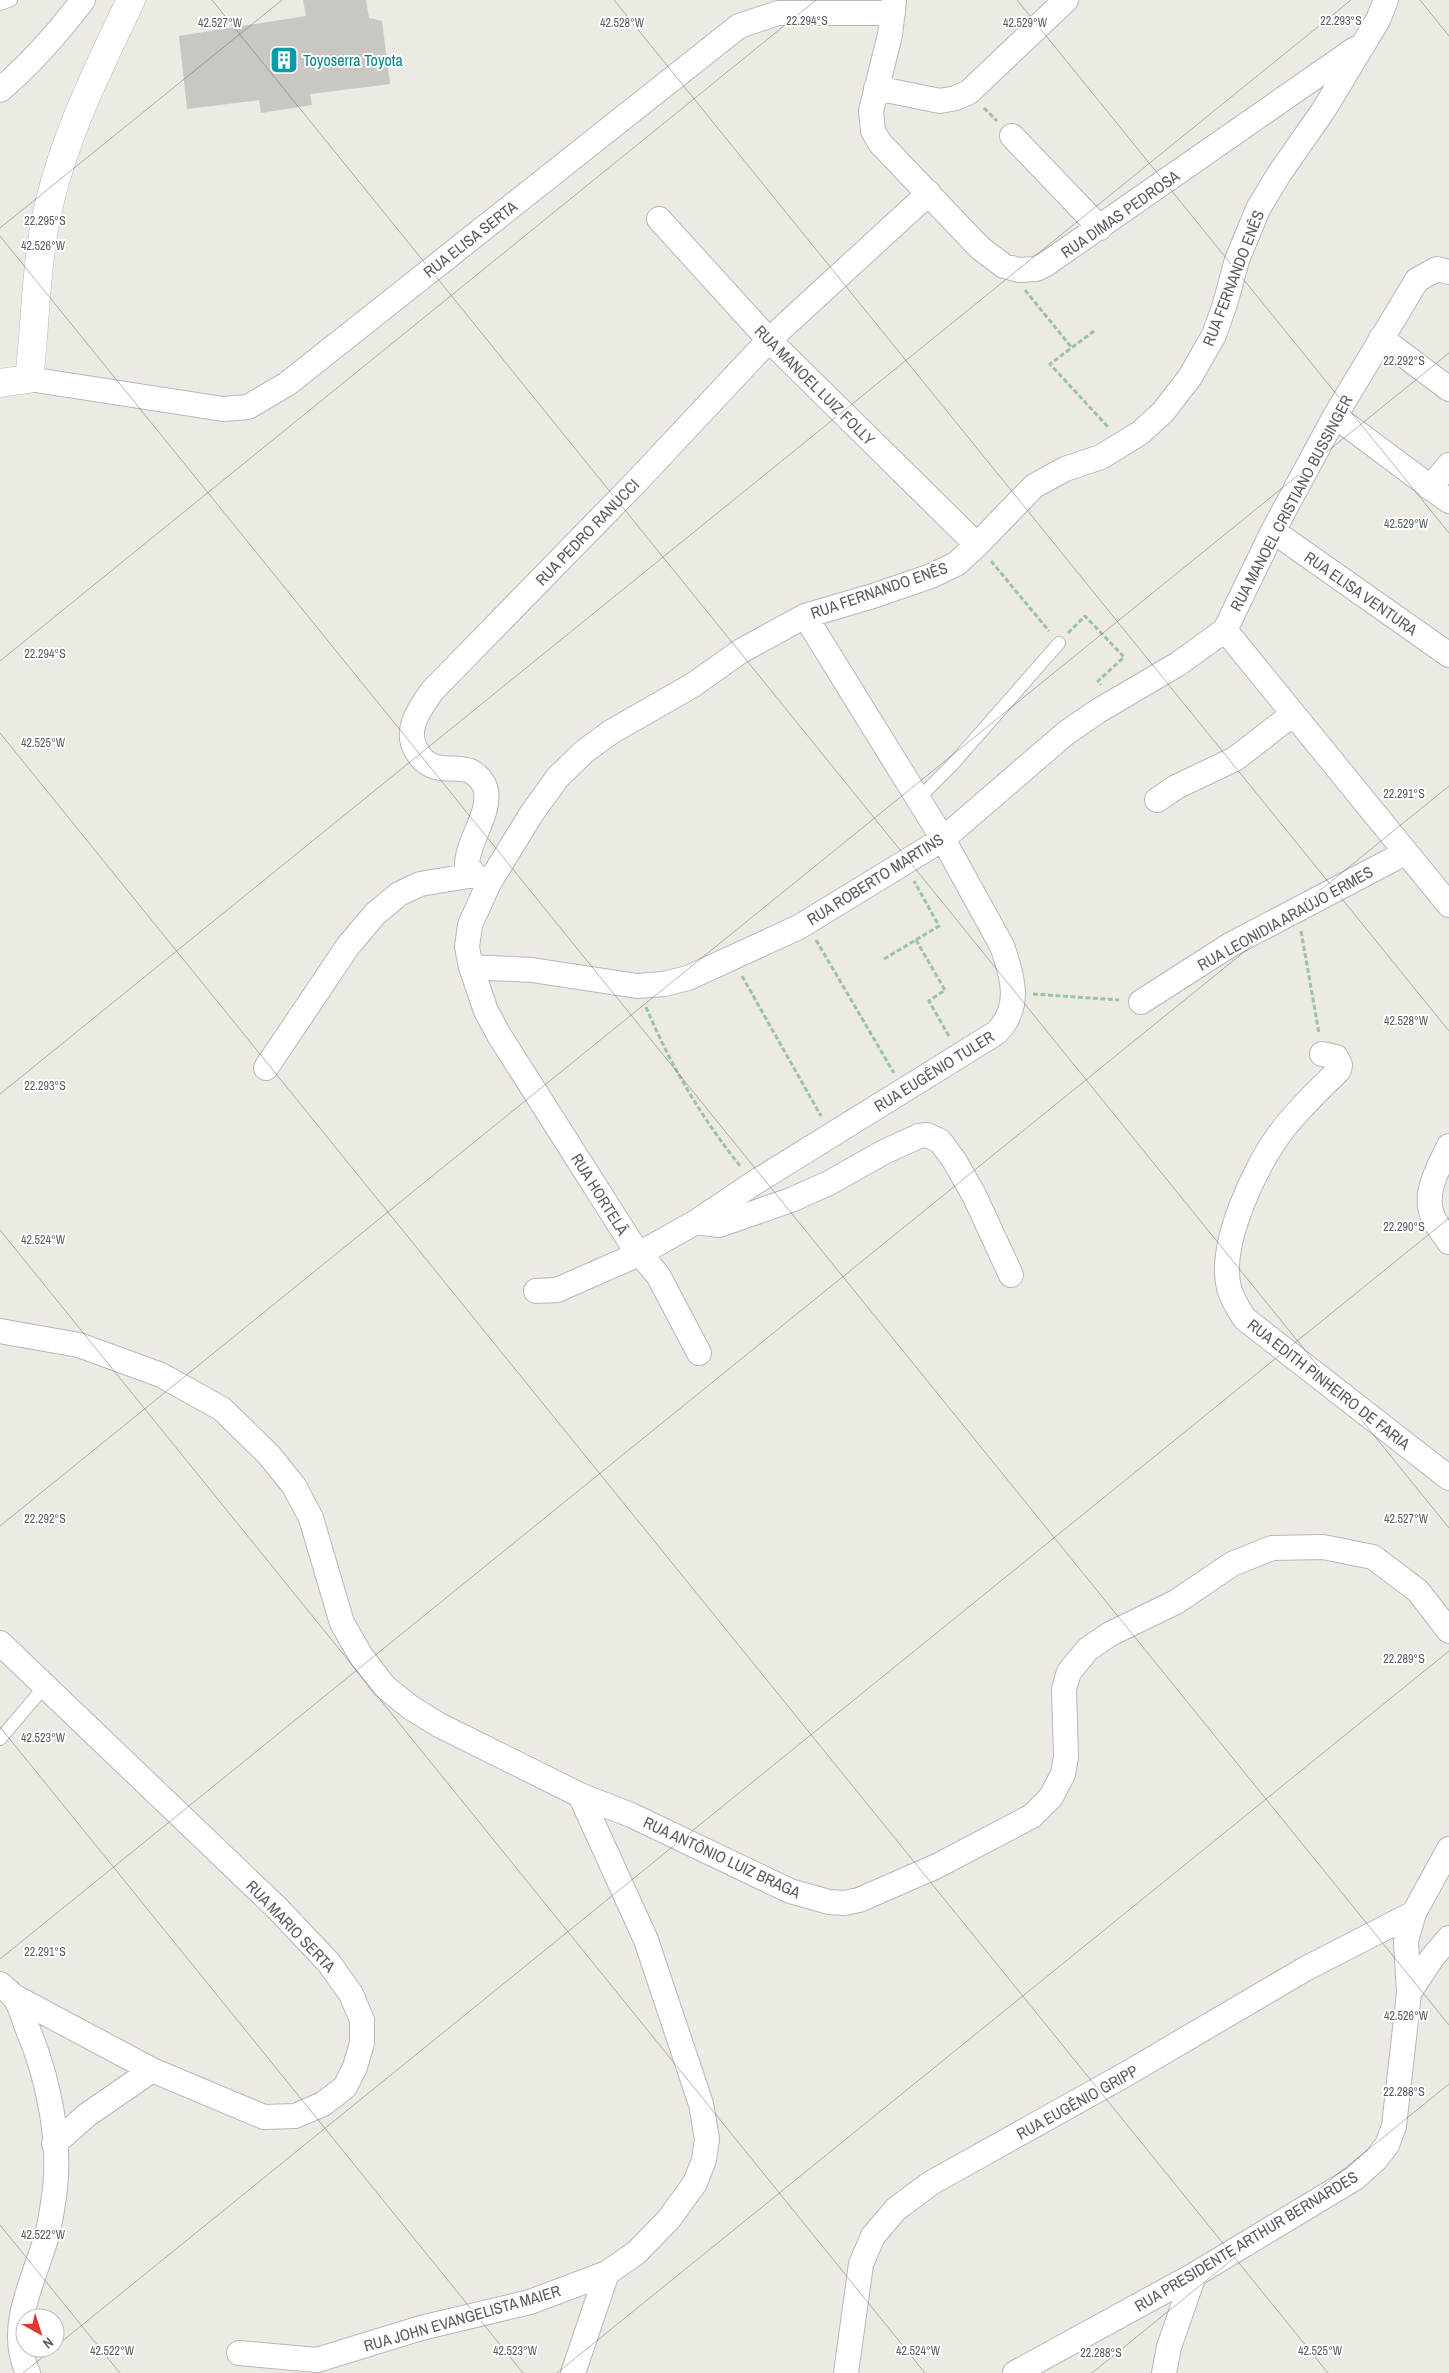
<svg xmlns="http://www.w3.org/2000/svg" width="1449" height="2373" font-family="'Archivo Narrow',sans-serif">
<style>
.building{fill:#cac6c1}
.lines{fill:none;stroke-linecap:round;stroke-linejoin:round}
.service-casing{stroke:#b4b8bc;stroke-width:14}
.minor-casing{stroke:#b4b8bc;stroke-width:26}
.tertiary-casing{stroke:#b4b8bc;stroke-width:29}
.path{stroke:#99c4a2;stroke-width:3;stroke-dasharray:5 2.5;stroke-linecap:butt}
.service{stroke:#fff;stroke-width:12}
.minor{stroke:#fff;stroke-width:24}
.tertiary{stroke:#fff;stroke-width:28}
.ticks{fill:none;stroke:#5a5e62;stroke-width:1;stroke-opacity:0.45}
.labels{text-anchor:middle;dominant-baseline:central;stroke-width:4;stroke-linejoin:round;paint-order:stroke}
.culture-label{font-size:16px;fill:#0d838f;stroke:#fff;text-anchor:start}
.street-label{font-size:16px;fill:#5a5e62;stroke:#fff}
.ticks-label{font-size:12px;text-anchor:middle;fill:#5a5e62;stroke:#fff;stroke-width:4;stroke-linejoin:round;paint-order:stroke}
</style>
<rect width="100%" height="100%" fill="#eceae2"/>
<!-- building -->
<path class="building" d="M303,0H366L369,18L382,21L390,84L310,94L312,105L261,113L259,100L187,109L179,36L306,16Z"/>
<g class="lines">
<defs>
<path id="service" d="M0,4L11,0
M917,800L953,764L1059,643
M0,1739L45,1686"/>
<path id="minor" d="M894,0L890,35L871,111L873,131L880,143L980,248L1004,266L1019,270L1036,269L1046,264L1355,49
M876,88L940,101L956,98L969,92L1066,0
M0,90C32,63 58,33 83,0
M1012,136L1100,228
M659,219L769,340L977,545
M1381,338L1449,389
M29,379L223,409L248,407L287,384L739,26L778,13H893
M1335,416L1449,501
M1430,488L1449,465
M1273,531L1449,655
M805,616L943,839L1002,946C1013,977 1022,1008 996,1033L754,1183L696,1222L719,1225L791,1200L829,1183L884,1152L919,1136L927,1135L940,1141L954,1160L974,1195L1011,1275
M1225,630L1449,905
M1157,800L1176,787L1235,759L1293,714
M489,883L474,875L467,864C468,840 490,815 486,791C485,783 477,774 470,771C459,767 446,770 436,767C426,764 420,758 416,750C404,729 420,709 432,691L637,481L769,340L929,193
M471,967L532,970L637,986L664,984L688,978L799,927L943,839L1066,733L1098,711L1178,664L1225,630L1273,531L1335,416L1417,280L1437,269L1449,272
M1141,1002L1230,945L1405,853
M1322,1054L1336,1057L1340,1065L1339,1070C1319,1090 1298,1109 1281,1132C1255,1166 1218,1245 1229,1288C1232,1300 1239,1310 1245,1319L1449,1478
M266,1068L348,946L375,914L399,894L420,884L474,875
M1449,1146C1440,1165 1425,1189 1431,1211C1433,1222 1443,1233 1449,1242
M536,1291L557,1290L639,1254L696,1222
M0,1331L79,1345L161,1375L222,1409L269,1455L294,1486L311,1518L342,1623L361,1656L384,1686L410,1707L439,1725L580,1795L631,1815L790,1891L829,1902L844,1903L859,1900L937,1866L1032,1816L1051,1797L1063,1774L1066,1757L1064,1689L1069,1672L1088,1649L1110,1634L1176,1602L1232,1564L1272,1548L1323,1547L1373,1557L1418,1591L1449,1631
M699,1353L658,1275L633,1246L499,1035L486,1011L471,967L467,947L470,925L489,883L532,813L558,777L585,751L611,732L693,685L741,651L805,616L873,596L931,576L956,564L977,545L1034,486L1065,469L1101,457L1140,433L1163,412L1190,377L1214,335L1225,304L1237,260L1258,209L1279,174L1323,111L1378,20L1386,0
M0,1643L278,1909L329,1963L351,1994L362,2020V2043L355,2067L345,2087L323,2104L295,2116L264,2117L152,2070L15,1997
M0,1984C4,1988 10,1992 14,1997C20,2004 23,2016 26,2025C49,2078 63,2146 53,2203C51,2218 48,2234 43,2248C30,2288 8,2331 28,2373
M1409,1993L1432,1958L1449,1938
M54,2144L87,2115L152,2070
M239,2353L317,2360L421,2328L530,2302L607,2273L636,2253L669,2219L695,2183L704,2160L707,2139L701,2104L646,1940L580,1795
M573,2373L607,2273
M846,2373L861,2264L873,2236L896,2209L931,2183L1128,2073L1305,1969L1414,1913
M1015,2373L1194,2275L1355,2178L1376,2159L1387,2145L1394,2126L1409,1993L1406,1941L1414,1913L1449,1849
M1164,2373L1169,2347L1194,2275"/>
<path id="tertiary" d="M0,383L29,379C35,332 35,282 43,235C56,153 95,75 131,0"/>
</defs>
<!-- service casing -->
<use href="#service" class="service-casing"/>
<!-- minor casing -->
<use href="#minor" class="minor-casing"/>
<!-- tertiary casing -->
<use href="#tertiary" class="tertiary-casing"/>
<!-- path -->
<path class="path" d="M984,108L997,121
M1025,290L1072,348
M1094,331L1050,364L1109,428
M991,561L1049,631
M1068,633L1085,616L1124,657L1098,681L1101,685
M1301,931L1319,1033
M816,940L894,1073
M916,940L945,990L929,1001L950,1038
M884,959L939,926L914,881
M742,976L821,1116
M1033,994L1119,1000
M646,1007C670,1064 702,1119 741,1167"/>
<!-- service -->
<use href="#service" class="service"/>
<!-- minor -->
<use href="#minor" class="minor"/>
<!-- tertiary -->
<use href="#tertiary" class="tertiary"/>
</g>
<!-- ticks -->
<path class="ticks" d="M212,0L1449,1528M614,0L1449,1031M1017,0L1449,533M1420,0L1449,36M0,228L282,0M0,236L1449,2025M0,661L816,0M0,733L1328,2373M0,1094L1351,0M0,1230L925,2373M0,1526L1449,353M0,1727L523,2373M0,1959L1449,786M0,2225L120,2373M55,2347L1449,1218M23,2373L54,2348M557,2373L1449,1651M1092,2373L1449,2084"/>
<!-- icons -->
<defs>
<symbol id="building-square" viewBox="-11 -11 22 22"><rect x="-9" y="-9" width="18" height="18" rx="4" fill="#0f9aa8" stroke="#fff"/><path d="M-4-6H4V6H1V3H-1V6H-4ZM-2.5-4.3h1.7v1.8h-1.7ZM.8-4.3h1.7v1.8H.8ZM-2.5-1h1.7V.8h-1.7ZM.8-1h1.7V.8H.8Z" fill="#fff"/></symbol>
</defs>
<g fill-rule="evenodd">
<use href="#building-square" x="268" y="44" width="32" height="32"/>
</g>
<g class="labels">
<!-- culture labels -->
<g class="culture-label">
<text x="303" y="60">Toyoserra Toyota</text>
</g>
<!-- street labels -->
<g class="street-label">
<text transform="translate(1120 214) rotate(-35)">RUA DIMAS PEDROSA</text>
<text transform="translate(470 239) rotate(-38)">RUA ELISA SERTA</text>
<text transform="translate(1233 278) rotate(-69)">RUA FERNANDO ENÊS</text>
<text transform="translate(815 385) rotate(45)">RUA MANOEL LUIZ FOLLY</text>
<text transform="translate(1291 503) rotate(-62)">RUA MANOEL CRISTIANO BUSSINGER</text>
<text transform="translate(587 532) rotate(-46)">RUA PEDRO RANUCCI</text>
<text transform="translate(879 590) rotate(-19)">RUA FERNANDO ENÊS</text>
<text transform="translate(1361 593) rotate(35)">RUA ELISA VENTURA</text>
<text transform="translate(875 879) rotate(-32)">RUA ROBERTO MARTINS</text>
<text transform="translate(1285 918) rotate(-29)">RUA LEONIDIA ARAÚJO ERMES</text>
<text transform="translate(934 1071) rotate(-32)">RUA EUGÊNIO TULER</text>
<text transform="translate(600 1194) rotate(58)">RUA HORTELÃ</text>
<text transform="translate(1329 1384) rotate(38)">RUA EDITH PINHEIRO DE FARIA</text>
<text transform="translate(722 1857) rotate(25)">RUA ANTÔNIO LUIZ BRAGA</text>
<text transform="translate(291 1926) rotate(46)">RUA MARIO SERTA</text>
<text transform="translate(1077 2102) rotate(-29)">RUA EUGÊNIO GRIPP</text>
<text transform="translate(1246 2241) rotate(-31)">RUA PRESIDENTE ARTHUR BERNARDES</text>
<text transform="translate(462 2318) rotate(-16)">RUA JOHN EVANGELISTA MAIER</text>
</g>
</g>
<g class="ticks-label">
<text x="807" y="25">22.294°S</text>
<text x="1341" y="25">22.293°S</text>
<text x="220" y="27">42.527°W</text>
<text x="622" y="27">42.528°W</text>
<text x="1025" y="27">42.529°W</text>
<text x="45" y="225">22.295°S</text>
<text x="43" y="250">42.526°W</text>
<text x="1404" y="365">22.292°S</text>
<text x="1406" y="528">42.529°W</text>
<text x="45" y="658">22.294°S</text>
<text x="43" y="747">42.525°W</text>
<text x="1404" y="798">22.291°S</text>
<text x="1406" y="1025">42.528°W</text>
<text x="45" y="1090">22.293°S</text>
<text x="1404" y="1231">22.290°S</text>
<text x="43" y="1244">42.524°W</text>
<text x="1406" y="1523">42.527°W</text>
<text x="45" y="1523">22.292°S</text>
<text x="1404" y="1663">22.289°S</text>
<text x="43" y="1742">42.523°W</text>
<text x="45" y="1956">22.291°S</text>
<text x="1406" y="2020">42.526°W</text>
<text x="1404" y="2096">22.288°S</text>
<text x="43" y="2239">42.522°W</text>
<text x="112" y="2355">42.522°W</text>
<text x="515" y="2355">42.523°W</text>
<text x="918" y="2355">42.524°W</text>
<text x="1320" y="2355">42.525°W</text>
<text x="1101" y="2357">22.288°S</text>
</g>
<!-- north arrow -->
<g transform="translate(40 2333) rotate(141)"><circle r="24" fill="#ffffff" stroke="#bdbfc0"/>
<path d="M0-4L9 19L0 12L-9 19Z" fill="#e13733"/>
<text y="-8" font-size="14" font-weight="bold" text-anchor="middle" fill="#5a5e62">N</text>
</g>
</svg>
